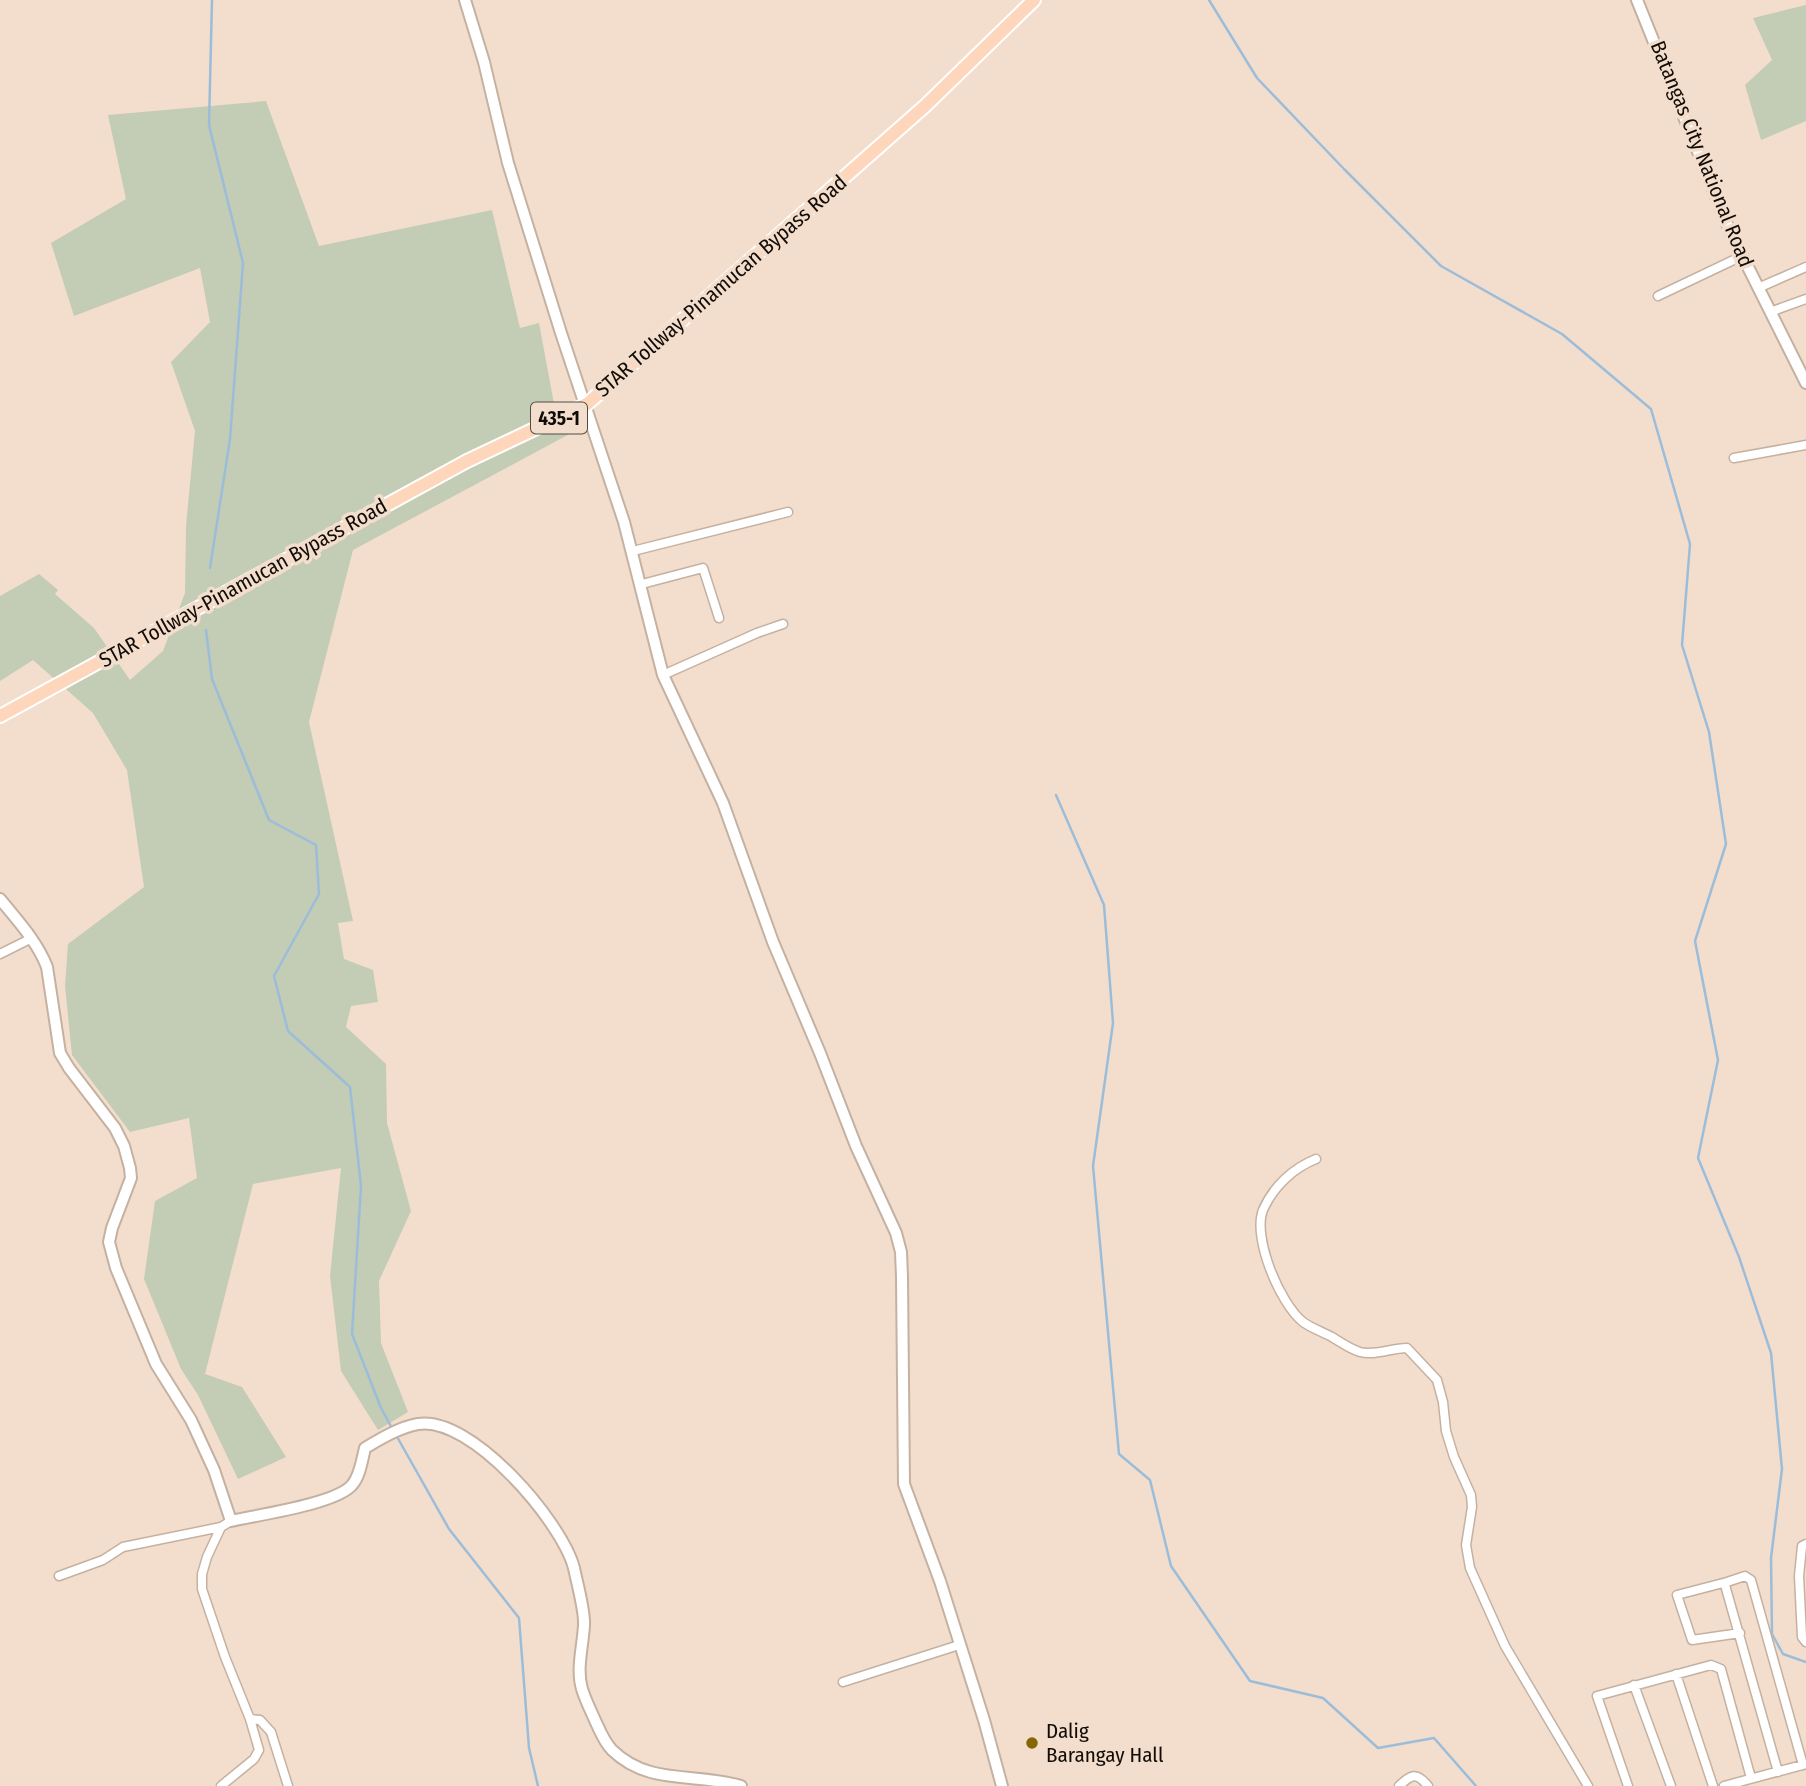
<svg xmlns="http://www.w3.org/2000/svg" width="1806" height="1786" font-family="'Fira Sans Condensed',sans-serif">
<style>
.green{fill:#c3ccb4}
.lines{fill:none;stroke-linecap:round;stroke-linejoin:round}
.stream{stroke:#9cbdda;stroke-width:2.5}
.minor-casing{stroke:#c5b1a1;stroke-width:11}
.tertiary-casing{stroke:#c5b1a1;stroke-width:14}
.primary-casing{stroke:#fff;stroke-width:16}
.minor{stroke:#fff;stroke-width:8}
.tertiary{stroke:#fff;stroke-width:10}
.primary{stroke:#fdd6bc;stroke-width:12}
.poi-dot{fill:#876602;stroke:#f3decd;stroke-width:2.5}
.labels{text-anchor:middle;dominant-baseline:central;stroke-width:7;stroke-linejoin:round;paint-order:stroke}
.shield{fill:#f3decd;stroke:#564b42;stroke-width:2}
.shield-label{font-size:19px;font-weight:bold;fill:#120c07}
.street-label{font-size:21px;fill:#120c07;stroke:#f3decd}
.poi-label{font-size:21px;fill:#120c07;stroke:#f3decd;text-anchor:start}
</style>
<rect width="100%" height="100%" fill="#f3decd"/>
<!-- green -->
<path class="green" d="M1806,5V121L1761,140L1745,85L1772,60L1753,18Z
M266,101L319,246L492,210L520,328L539,323L555,409L571,406L577,430L353,550L309,722L353,921L338,923L344,959L373,970L378,1002L351,1006L346,1027L386,1064L387,1123L411,1211L379,1281L381,1343L408,1412L378,1430L341,1371L330,1276L341,1168L253,1184L205,1374L242,1387L286,1457L238,1479L198,1395L181,1369L144,1279L155,1201L197,1178L189,1118L130,1132L72,1055L65,986L68,944L144,887L127,770L93,713L33,660L0,681V596L39,574L58,590L55,594L94,628L130,680L163,651L185,593L186,526L195,431L171,362L210,322L200,268L74,316L51,243L126,199L108,115Z"/>
<g class="lines">
<!-- stream -->
<path class="stream" d="M1209,0L1257,78L1344,169L1441,266L1562,334L1651,409L1690,544L1682,645L1709,732L1726,844L1695,941L1718,1060L1698,1158L1739,1257L1771,1353L1782,1469L1771,1558L1772,1634L1783,1654L1806,1662
M210,568L230,439L243,263L209,125L212,0
M206,630L212,679L269,820L316,845L319,894L274,976L288,1031L350,1087L361,1186L352,1334L381,1408L393,1430
M1056,795L1104,905L1113,1023L1093,1166L1119,1454L1150,1480L1171,1566L1250,1681L1323,1698L1378,1748L1434,1738L1476,1786
M396,1435L449,1529L519,1618L529,1748L538,1786"/>
<defs>
<path id="minor" d="M1758,288L1806,267
M1658,296L1742,256
M1770,312L1806,299
M1734,458L1806,445
M633,551L788,512
M642,584L703,568L719,618
M663,675L757,633L783,624
M0,954L32,938
M1316,1159C1293,1168 1273,1187 1263,1210C1252,1237 1280,1304 1303,1322C1311,1328 1323,1332 1332,1337C1340,1342 1350,1349 1360,1352C1375,1356 1391,1348 1407,1348L1437,1380L1443,1402L1446,1431L1454,1457L1471,1495L1472,1507L1466,1545L1470,1568L1505,1646L1588,1786
M1806,1544L1802,1546L1799,1576L1802,1637L1806,1642
M59,1576L103,1560L123,1547L221,1527
M1727,1582L1677,1595L1692,1640L1740,1633
M1676,1674L1713,1786
M843,1682L959,1645
M1634,1685L1671,1786
M250,1719L260,1720L271,1732L288,1786
M1778,1772L1725,1585L1727,1582L1745,1576L1751,1580L1803,1765
M221,1786L254,1759L259,1750L250,1719L225,1657L202,1589V1574L207,1557L221,1527L231,1521
M1399,1786C1411,1775 1416,1771 1428,1786
M1628,1786L1597,1696L1711,1665L1721,1669L1751,1778
M1724,1786L1806,1764"/>
<path id="tertiary" d="M465,0L484,62L508,163L561,333L624,522L663,675L723,803L773,942L820,1053L856,1146L896,1233L901,1252L902,1277L904,1484L940,1581L984,1720L1002,1786
M1637,0L1729,229L1806,383
M0,899C17,920 37,941 47,967L60,1053L69,1068L115,1128L124,1146L130,1168L131,1178L112,1228L109,1242L116,1268L156,1364L191,1420L214,1470L231,1521C257,1515 336,1504 352,1485C360,1476 362,1460 365,1448C380,1439 400,1427 418,1424C471,1415 562,1522 574,1568C577,1583 585,1611 584,1625C583,1646 576,1669 582,1689C585,1699 590,1709 594,1718C599,1729 604,1742 612,1750C649,1786 694,1772 741,1786"/>
<path id="primary" d="M0,716L467,461L587,404L925,106L1034,0"/>
</defs>
<!-- minor casing -->
<use href="#minor" class="minor-casing"/>
<!-- tertiary casing -->
<use href="#tertiary" class="tertiary-casing"/>
<!-- primary casing -->
<use href="#primary" class="primary-casing"/>
<!-- minor -->
<use href="#minor" class="minor"/>
<!-- tertiary -->
<use href="#tertiary" class="tertiary"/>
<!-- primary -->
<use href="#primary" class="primary"/>
</g>
<!-- markers -->
<circle class="poi-dot" cx="1032" cy="1743" r="7"/>
<g class="labels">
<!-- shield labels -->
<rect class="shield" x="531" y="402.5" width="56" height="31" rx="5"/>
<g class="shield-label">
<text x="559" y="418">435-1</text>
</g>
<!-- street labels -->
<g class="street-label">
<text transform="translate(1702 154) rotate(68)">Batangas City National Road</text>
<text transform="translate(721 286) rotate(-41)">STAR Tollway-Pinamucan Bypass Road</text>
<text transform="translate(243 583) rotate(-29)">STAR Tollway-Pinamucan Bypass Road</text>
</g>
<!-- poi labels -->
<g class="poi-label">
<text x="1046" y="1731">Dalig<tspan x="1046" dy="24">Barangay Hall</tspan></text>
</g>
</g>
</svg>
